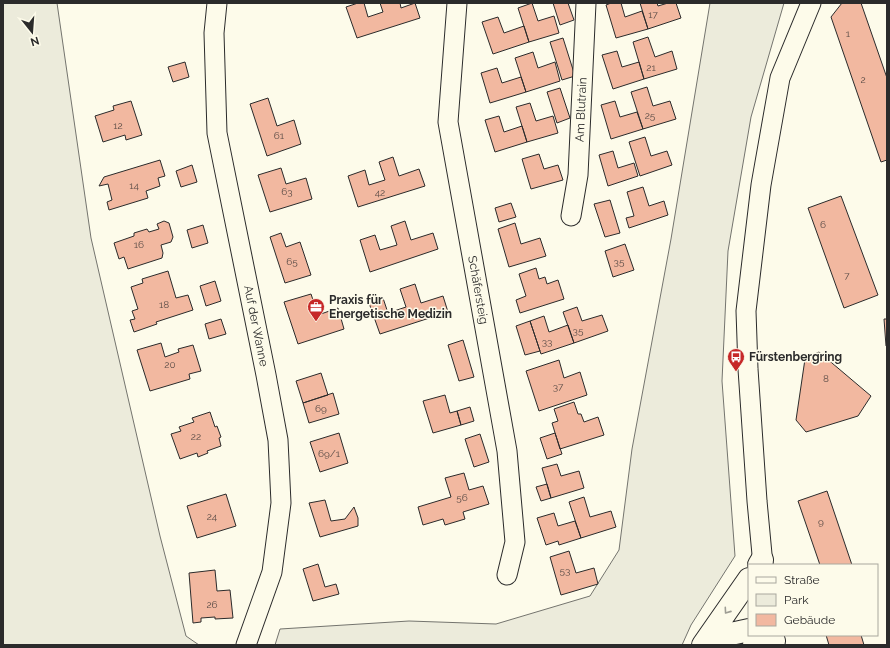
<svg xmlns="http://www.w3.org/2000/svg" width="890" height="648" font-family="Raleway,sans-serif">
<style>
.green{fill:#ecebdb;stroke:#74746e}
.building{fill:#f2b8a0;stroke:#2b2b2b}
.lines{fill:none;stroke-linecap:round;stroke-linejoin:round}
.minor-casing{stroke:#2b2b2b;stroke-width:21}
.major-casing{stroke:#2b2b2b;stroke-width:24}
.minor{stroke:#fdfbea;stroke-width:19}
.major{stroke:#fdfbea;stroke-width:22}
.oneway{stroke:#9e9d94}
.labels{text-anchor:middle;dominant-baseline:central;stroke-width:3;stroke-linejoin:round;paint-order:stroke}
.number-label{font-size:10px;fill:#5d4e48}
.street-label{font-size:12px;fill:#2b2b2b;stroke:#fdfbea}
.poi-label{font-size:12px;font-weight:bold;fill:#2b2b2b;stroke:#fdfbea;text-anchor:start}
</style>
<rect width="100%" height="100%" fill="#fdfbea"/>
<!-- green -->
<path class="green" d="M3,3H57L91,238L160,536L186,636L199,645H3Z
M710,3H784L751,117L728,251L722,381L735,556L691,625L682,645H275L280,629L409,621L496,624L590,596L619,550L632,449L671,239Z"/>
<!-- building -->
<path class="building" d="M358,3H364L368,17L383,12L380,3H400L401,8L415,3L420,18L357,38L346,7Z
M532,3L538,21L554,16L559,33L529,42L518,8Z
M553,3H568L574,20L560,25Z
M611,3H621L625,17L642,11L648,29L616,38L606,5Z
M640,3H657L658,6L668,3H676L681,18L648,29Z
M842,3H861L887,78V160L881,162L831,17Z
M498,17L504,33L524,26L529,42L493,54L482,22Z
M648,37L655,57L672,51L677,69L644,79L633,42Z
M563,38L575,76L562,80L550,42Z
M617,51L622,67L639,62L644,79L613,89L602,55Z
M533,52L538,68L555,62L560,81L526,92L515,58Z
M185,62L189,77L173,82L168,67Z
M497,68L502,83L521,77L526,92L490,103L481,73Z
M647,87L653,106L670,101L676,119L643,129L631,92Z
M560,88L570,118L557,123L547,92Z
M268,98L277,126L294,120L301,144L267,156L250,104Z
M131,101L142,135L126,140L125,135L103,142L95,116L114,110L113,106Z
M615,101L620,117L637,112L643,129L611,139L601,105Z
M530,103L536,121L553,116L558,133L527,142L516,107Z
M499,116L504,132L522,126L527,142L495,152L485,120Z
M645,137L651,156L667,151L672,165L640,176L629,142Z
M613,151L618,168L634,163L638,176L608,186L599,155Z
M539,154L544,169L558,165L563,180L531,189L522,159Z
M393,157L399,176L419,169L425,186L358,207L348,176L365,170L369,185L385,180L379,162Z
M160,160L165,176L158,178L160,186L146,191L148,198L109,210L107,202L112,200L108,184L99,186L104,177Z
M192,165L197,182L181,187L176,171Z
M281,168L286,184L306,178L312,199L270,212L258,175Z
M643,187L649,206L664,201L668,215L629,228L626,218L634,216L627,192Z
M841,196L878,295L844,308L808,208Z
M610,200L620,233L605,237L594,204Z
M511,203L516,217L499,222L495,208Z
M164,221L169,223L173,237L171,242L161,245L163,253L162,258L128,269L124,257L119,259L114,243L134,236V233L147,229L149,232L159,229L157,224Z
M405,221L411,240L433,233L438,249L370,272L360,240L375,235L380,250L397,245L391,226Z
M515,223L521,244L540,238L546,256L509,267L498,229Z
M203,225L208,243L192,248L187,230Z
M281,233L286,247L300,242L311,275L285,283L270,237Z
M625,244L634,270L613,277L605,251Z
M536,268L539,279L545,277L547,284L558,280L564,299L520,313L516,300L526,296L519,274Z
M168,271L176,298L188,295L193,310L156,322L157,324L134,332L130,320L135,319L132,311L138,309L131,287L143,283L142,279Z
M215,281L221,301L206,306L200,286Z
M415,284L421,303L443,296L448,312L380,334L369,303L383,298L388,313L406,307L400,289Z
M311,294L318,315L338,308L344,329L298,344L284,302Z
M577,307L582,321L602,315L608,331L574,343L563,312Z
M544,316L549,332L568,325L574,343L541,354L530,321Z
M221,319L226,334L209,339L205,324Z
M884,319H887V346H886Z
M530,321L540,351L525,355L516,326Z
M463,340L474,377L459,381L448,345Z
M161,343L165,357L179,352L178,349L193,345L201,371L189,374L190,379L150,391L137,350Z
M819,352L871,396L858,416L806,432L796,420L805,359Z
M559,360L564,378L580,372L587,395L539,411L526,371Z
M321,373L328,395L303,403L296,381Z
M333,393L339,414L309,423L303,403Z
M445,395L450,413L457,411L461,425L433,433L423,401Z
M574,402L578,414H581L584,422L598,417L604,435L560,449L552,423L558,421L554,409Z
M470,407L474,421L461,425L457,411Z
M210,412L215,427L217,426L221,437L219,438L221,446L207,451L208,453L198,457L197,453L180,459L171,434L181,431L179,427L194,422L192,418Z
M339,433L348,463L320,472L310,442Z
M555,433L562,454L547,459L540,438Z
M480,434L489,462L474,467L465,439Z
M557,464L561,476L579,471L584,488L551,498L542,468Z
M464,473L469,490L483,486L489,504L463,512L465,519L445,525L443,519L423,525L418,507L451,497L445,478Z
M547,484L551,498L541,501L536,487Z
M827,491L852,565H820L798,501Z
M226,494L236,526L197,538L187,506Z
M584,497L590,517L611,511L616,527L581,538L569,502Z
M325,500L331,521L345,519L354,507L358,518V526L320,537L309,503Z
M554,513L558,526L575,521L581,538L559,545L558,541L546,545L537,518Z
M569,551L576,573L594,568L598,584L561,595L550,557Z
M318,564L325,587L336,584L339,594L313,601L303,569Z
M215,570L217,591L230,590L233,618L215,619V617L201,618V622L193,623L189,573Z
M826,635H861L864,645H829Z"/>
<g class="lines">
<defs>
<g id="minor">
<path id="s1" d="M217,3L214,33L217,133L266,375L278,440L281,503L272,572L246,645"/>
<path id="s2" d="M457,3L448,122L507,451L515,542L507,575"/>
<path id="s3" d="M571,216L578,175L586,3"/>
<path d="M763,565L757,501L748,369L746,311L761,185L780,78L811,3"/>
</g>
<path id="major" d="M759,565L762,560
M705,643L726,635L749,630
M703,645L749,579
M754,645L774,641"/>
</defs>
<!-- minor casing -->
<use href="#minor" class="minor-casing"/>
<!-- major casing -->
<use href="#major" class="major-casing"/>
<!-- minor -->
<use href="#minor" class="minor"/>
<!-- major -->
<use href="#major" class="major"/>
</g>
<!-- one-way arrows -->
<defs><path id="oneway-chevron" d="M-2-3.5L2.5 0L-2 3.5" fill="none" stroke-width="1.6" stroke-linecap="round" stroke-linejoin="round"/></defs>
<use class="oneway" href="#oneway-chevron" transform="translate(727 611) rotate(125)"/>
<!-- icons -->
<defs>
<symbol id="office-pin" viewBox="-11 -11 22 30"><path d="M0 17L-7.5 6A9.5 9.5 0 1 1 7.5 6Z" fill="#c62828" stroke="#fdfbea"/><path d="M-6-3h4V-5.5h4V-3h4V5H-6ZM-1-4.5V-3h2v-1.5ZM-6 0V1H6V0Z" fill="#fff"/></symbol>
<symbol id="bus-pin" viewBox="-11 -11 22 30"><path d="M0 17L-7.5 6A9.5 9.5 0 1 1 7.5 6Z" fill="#c62828" stroke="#fdfbea"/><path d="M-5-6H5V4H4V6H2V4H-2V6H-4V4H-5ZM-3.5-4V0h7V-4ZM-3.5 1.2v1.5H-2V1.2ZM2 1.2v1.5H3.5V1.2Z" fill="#fff"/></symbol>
</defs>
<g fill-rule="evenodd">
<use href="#office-pin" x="306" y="297" width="20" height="27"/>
<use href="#bus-pin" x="726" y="347" width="20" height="27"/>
</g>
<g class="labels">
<!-- number labels -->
<g class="number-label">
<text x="653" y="14">17</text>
<text x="848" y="33">1</text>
<text x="651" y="67">21</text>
<text x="863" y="79">2</text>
<text x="650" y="115">25</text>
<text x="118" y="125">12</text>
<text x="279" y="135">61</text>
<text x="134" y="185">14</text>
<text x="287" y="191">63</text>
<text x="380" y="192">42</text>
<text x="823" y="224">6</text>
<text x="139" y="244">16</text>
<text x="292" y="261">65</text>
<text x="619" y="261">35</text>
<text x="847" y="275">7</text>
<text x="164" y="304">18</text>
<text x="578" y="330">35</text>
<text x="547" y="341">33</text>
<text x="170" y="364">20</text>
<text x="826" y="378">8</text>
<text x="558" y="386">37</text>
<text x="321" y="408">69</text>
<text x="196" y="436">22</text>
<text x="329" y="453">69/1</text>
<text x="462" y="497">56</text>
<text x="212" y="516">24</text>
<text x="821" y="521">9</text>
<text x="565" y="570">53</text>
<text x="212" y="604">26</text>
</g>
<!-- street labels -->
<g class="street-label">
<text stroke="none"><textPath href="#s3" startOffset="107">Am Blutrain</textPath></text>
<text stroke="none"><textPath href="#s2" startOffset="290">Schäfersteig</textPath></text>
<text stroke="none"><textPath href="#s1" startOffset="327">Auf der Wanne</textPath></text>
</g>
<!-- poi labels -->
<g class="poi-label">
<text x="329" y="300">Praxis für<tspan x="329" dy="14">Energetische Medizin</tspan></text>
<text x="749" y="357">Fürstenbergring</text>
</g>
</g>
<!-- border -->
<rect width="890" height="648" fill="none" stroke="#2b2b2b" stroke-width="8"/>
<!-- legend -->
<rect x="748" y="564" width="130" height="72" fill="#fdfbea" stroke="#a9a89e"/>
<rect x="756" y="577" width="20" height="6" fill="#fdfbea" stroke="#a9a89e"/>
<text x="784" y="584" font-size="12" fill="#2b2b2b">Straße</text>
<rect x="756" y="594" width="20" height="12" fill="#ecebdb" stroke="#a9a89e"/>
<text x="784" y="604" font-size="12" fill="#2b2b2b">Park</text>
<rect x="756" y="614" width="20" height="12" fill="#f2b8a0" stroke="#a9a89e"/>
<text x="784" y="624" font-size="12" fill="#2b2b2b">Gebäude</text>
<!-- north arrow -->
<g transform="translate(32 32) rotate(163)" stroke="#fdfbea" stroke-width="3" paint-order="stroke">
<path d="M0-3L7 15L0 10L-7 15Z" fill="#2b2b2b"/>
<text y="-6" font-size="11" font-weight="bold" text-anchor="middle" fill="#2b2b2b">N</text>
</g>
</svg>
